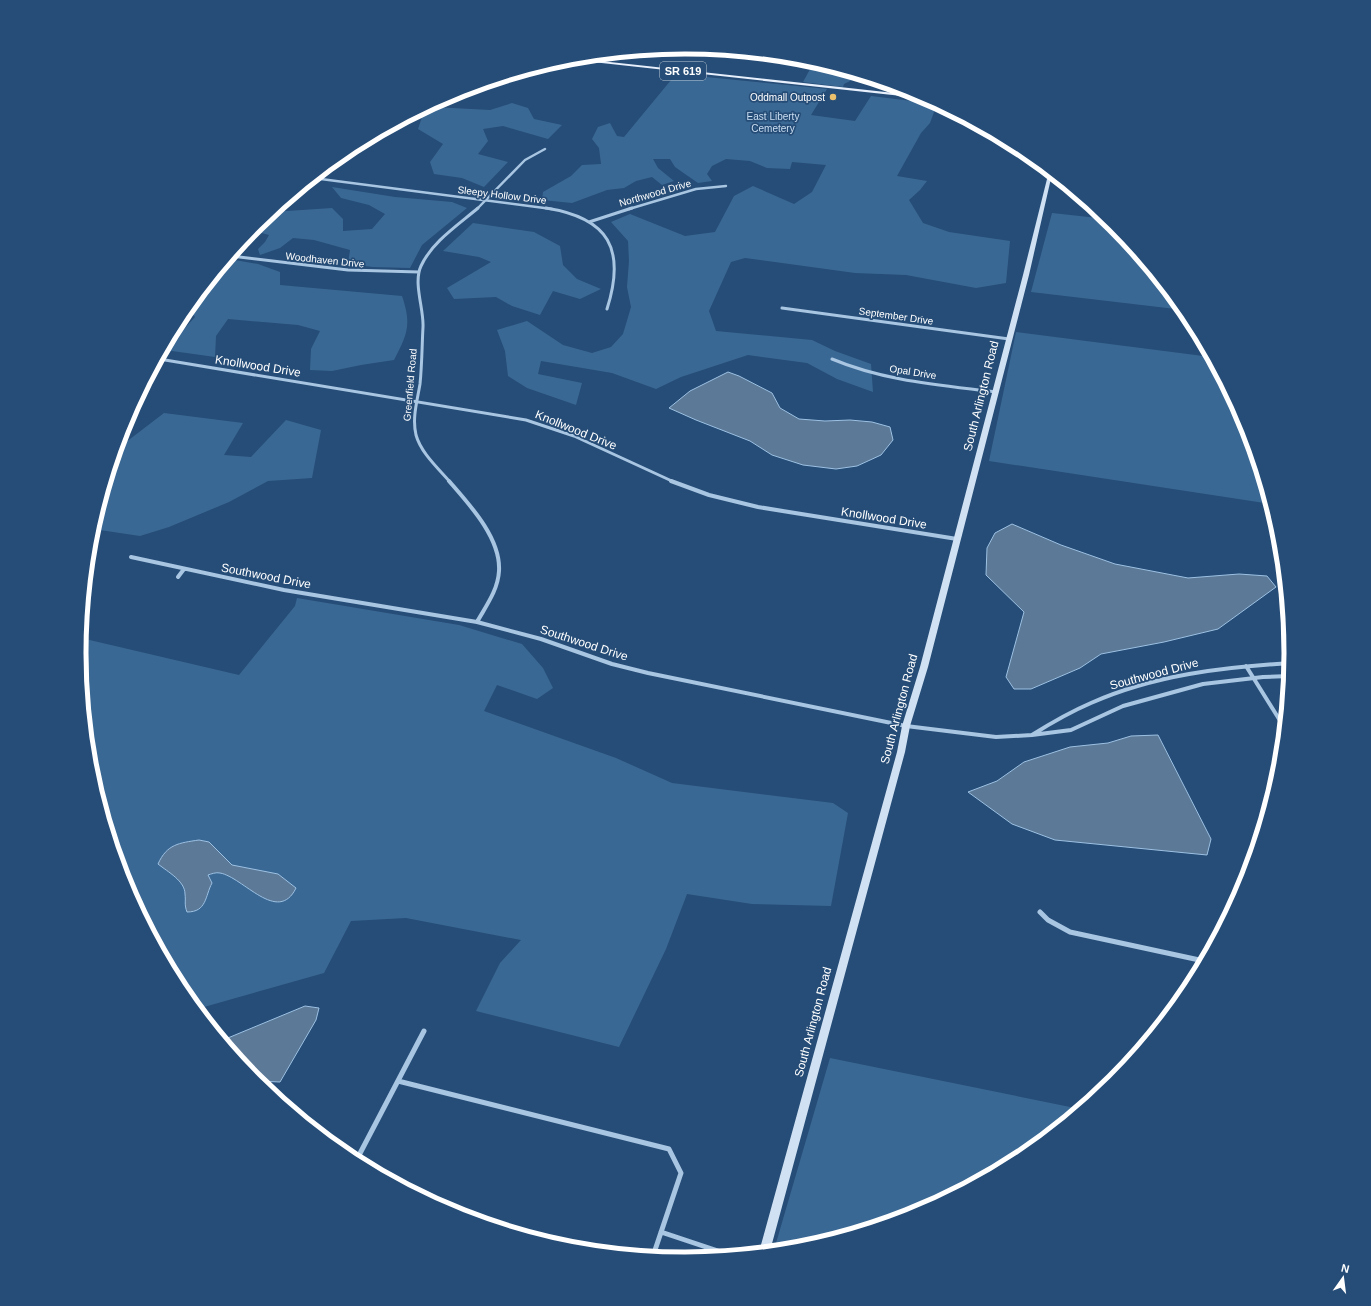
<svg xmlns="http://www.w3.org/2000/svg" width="1371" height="1306" font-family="Helvetica,sans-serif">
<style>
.green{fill:#3a6894}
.water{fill:#5c7997;stroke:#9cc1e3}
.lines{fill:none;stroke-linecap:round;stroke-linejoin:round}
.street-far3{stroke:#a8c5e2;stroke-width:2.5}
.street-far2{stroke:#a8c5e2;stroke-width:3}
.street-far1{stroke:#a8c5e2;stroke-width:4}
.street{stroke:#a8c5e2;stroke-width:5}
.secondary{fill:#d0e1f3;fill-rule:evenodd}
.primary{fill:#e7f0fc;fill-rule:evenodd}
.poi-dot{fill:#ebc06d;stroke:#264d77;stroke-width:1.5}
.labels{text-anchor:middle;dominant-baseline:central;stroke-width:3.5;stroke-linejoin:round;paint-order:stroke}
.far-poi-label{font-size:10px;fill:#fff;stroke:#264d77;text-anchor:end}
.far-park-label{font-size:10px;fill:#cadef2;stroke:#264d77}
.far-street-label{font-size:10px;fill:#fff;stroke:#264d77}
.shield{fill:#264d77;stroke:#becad6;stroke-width:1}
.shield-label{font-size:11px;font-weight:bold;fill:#fff}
.street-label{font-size:12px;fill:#fff;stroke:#264d77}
.rim{fill:none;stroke:#fff;stroke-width:5}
</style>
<rect width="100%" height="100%" fill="#264d77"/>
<!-- green -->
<path class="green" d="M814,62L860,76L844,84L843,87L803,82Z
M676,74L827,89L811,115L855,121L871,96L937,104L930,123L921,133L897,176L927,181L920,190L909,200L923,223L949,232L1010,241L1006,283L976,288L906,275L855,273L745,258L731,262L709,311L716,331L812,340L835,351L871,364L873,392L837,379L807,363L748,355L681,377L656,389L612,373L541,361L538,374L582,383L576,405L527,388L508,376L505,351L497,330L527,321L563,345L592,353L611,347L623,334L631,307L627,287L629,261L628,241L611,222L630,214L685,236L715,232L734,196L753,186L794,204L812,192L826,165L792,162L790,169L767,168L750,161L726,159L712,166L707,174L712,181L698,183L675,167L670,159H653L658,168L674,181L662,185L652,177L636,181L624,188L607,190L572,203L542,200L543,192L571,176L582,165L601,164L599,148L592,139L598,127L610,123L617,136L624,137Z
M512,103L528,108L534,119L562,125L548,139L503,126L483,129L488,141L478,154L508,162L484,187L462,178L434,174L430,162L443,144L418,129L422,117L433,107L490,110Z
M332,187L395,197L452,202L467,208L422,245L410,268L373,267L348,264L350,250L314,240L293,238L280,248L260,255L258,249L265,242L269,235L258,232L247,236L257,224L272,212L332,208L343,219V231L372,229L385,214L369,205L341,198Z
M1052,213L1107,219L1114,225L1184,310L1031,292Z
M473,223L534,232L560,246L563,265L577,279L601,289L580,299L553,291L540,315L512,306L496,297L454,299L447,288L491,262L479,257L443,251Z
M229,259L258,264L280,272V285L402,296C412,325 407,335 394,360L361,365L332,371L310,370L311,349L320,331L298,325L228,319L216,336L215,357L165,350L195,317L188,309Z
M1016,332L1211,357L1245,421L1271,504L989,461Z
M164,413L243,423L224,455L251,457L286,420L321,430L312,478L268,481L229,502L169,527L140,536L93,529L117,449Z
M297,598L459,625L522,644L543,668L553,688L537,699L497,685L484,711L616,758L672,783L833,803L848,813L831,906L752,904L687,894L666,949L619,1047L476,1011L500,963L521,940L406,918L351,921L324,973L197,1009L182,989L126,885L91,771L80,653L81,638L239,675L295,606Z
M830,1058L1080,1109L1022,1157L917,1213L804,1247L774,1250Z"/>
<!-- water -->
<path class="water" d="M728,372L739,376L772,393L780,408L799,419L825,421L850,420L872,422L890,427L893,440L881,455L857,466L836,469L803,465L772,455L750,441L696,420L669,408L690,391Z
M1012,524L1061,545L1115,564L1188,578L1239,574L1267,576L1276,587L1218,629L1164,642L1101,654L1080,668L1031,689H1014L1006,677L1024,612L986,575L987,548L995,533Z
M1158,735L1211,839L1207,855L1055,840L1012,824L968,792L997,781L1024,762L1070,747L1108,743L1131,736Z
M199,840L209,842L232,865L278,874L296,888C278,925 243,877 220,873C216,872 211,874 208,875L212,883C205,896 207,912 187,912C184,904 186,902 185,894C185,881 168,872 158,864C167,844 179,843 199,840Z
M305,1006L319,1008L316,1020L280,1082L257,1081L223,1040Z"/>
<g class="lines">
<!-- street-far3 -->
<path class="street-far3" d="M313,178L552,209
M477,209L525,160L545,149
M629,209L696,189L726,186"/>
<!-- street-far2 -->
<path class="street-far2" d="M546,208C609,218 626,249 607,309
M589,222L632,208
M231,256L348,270L419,272
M782,308L1009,339
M159,359L526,420L574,436L674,482
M832,359C884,381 940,385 995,392
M450,482C438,468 421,453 416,435C412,418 417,402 420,384C422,365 422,345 423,327C424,309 413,283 421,266C432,242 458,225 478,208"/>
<!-- street-far1 -->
<path class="street-far1" d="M449,481C469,504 501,538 499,571C498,590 486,606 477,622
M671,481L709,495L758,507L957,539
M131,557L284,590L477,622L541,639L612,664L648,673L906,726L996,737L1032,735
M178,577L184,569
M1246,666L1284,727
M1289,676L1263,677L1203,684L1123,706L1071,730L1032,735C1051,723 1070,712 1091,703C1154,675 1223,667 1291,663"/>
<!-- street -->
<path class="street" d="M1040,912L1048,920L1070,932L1204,961
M398,1081L669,1149L681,1173L653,1256
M356,1161L424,1031
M661,1232L730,1255"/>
<!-- secondary -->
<path class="secondary" d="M1049,171L1052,174L1029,275L928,667L910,726L905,752L770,1251L759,1252L897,752L902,726L920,667L1023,275Z"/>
<!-- primary -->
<path class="primary" d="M573,58L922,96L929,99L565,59Z"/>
</g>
<!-- markers -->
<circle class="poi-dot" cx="833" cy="97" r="4"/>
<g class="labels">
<!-- far-poi labels -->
<g class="far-poi-label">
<text x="825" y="97">Oddmall Outpost</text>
</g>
<!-- far-park labels -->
<g class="far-park-label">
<text x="773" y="116">East Liberty<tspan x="773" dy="12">Cemetery</tspan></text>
</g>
<!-- far-street labels -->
<g class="far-street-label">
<text transform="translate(655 193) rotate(-16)">Northwood Drive</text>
<text transform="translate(502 195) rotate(7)">Sleepy Hollow Drive</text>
<text transform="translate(325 260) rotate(6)">Woodhaven Drive</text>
<text transform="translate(896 316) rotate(8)">September Drive</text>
<text transform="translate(913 372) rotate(9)">Opal Drive</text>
<text transform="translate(410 385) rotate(-85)">Greenfield Road</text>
</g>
<!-- shield labels -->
<rect class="shield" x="660" y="62" width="46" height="18" rx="3"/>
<g class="shield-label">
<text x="683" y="71">SR 619</text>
</g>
<!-- street labels -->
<g class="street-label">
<text transform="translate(258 366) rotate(9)">Knollwood Drive</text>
<text transform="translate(981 396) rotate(-76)">South Arlington Road</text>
<text transform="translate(576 430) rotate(22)">Knollwood Drive</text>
<text transform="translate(884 518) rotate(9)">Knollwood Drive</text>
<text transform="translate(266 576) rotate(11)">Southwood Drive</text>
<text transform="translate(584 643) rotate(18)">Southwood Drive</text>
<text transform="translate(1154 674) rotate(-15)">Southwood Drive</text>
<text transform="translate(899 709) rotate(-75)">South Arlington Road</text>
<text transform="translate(813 1022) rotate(-75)">South Arlington Road</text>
</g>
</g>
<!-- crop -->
<path d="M0 0H1371V1306H0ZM86 653a599 599 0 1 1 1198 0a599 599 0 1 1-1198 0Z" fill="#264d77" fill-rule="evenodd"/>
<path class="rim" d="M86 653a599 599 0 1 1 1198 0a599 599 0 1 1-1198 0Z"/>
<!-- north arrow -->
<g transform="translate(1343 1278) rotate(14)" stroke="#264d77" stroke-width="3" paint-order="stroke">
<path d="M0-3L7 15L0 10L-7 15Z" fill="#ffffff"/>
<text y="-6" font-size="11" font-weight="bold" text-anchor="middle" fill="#ffffff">N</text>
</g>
</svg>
